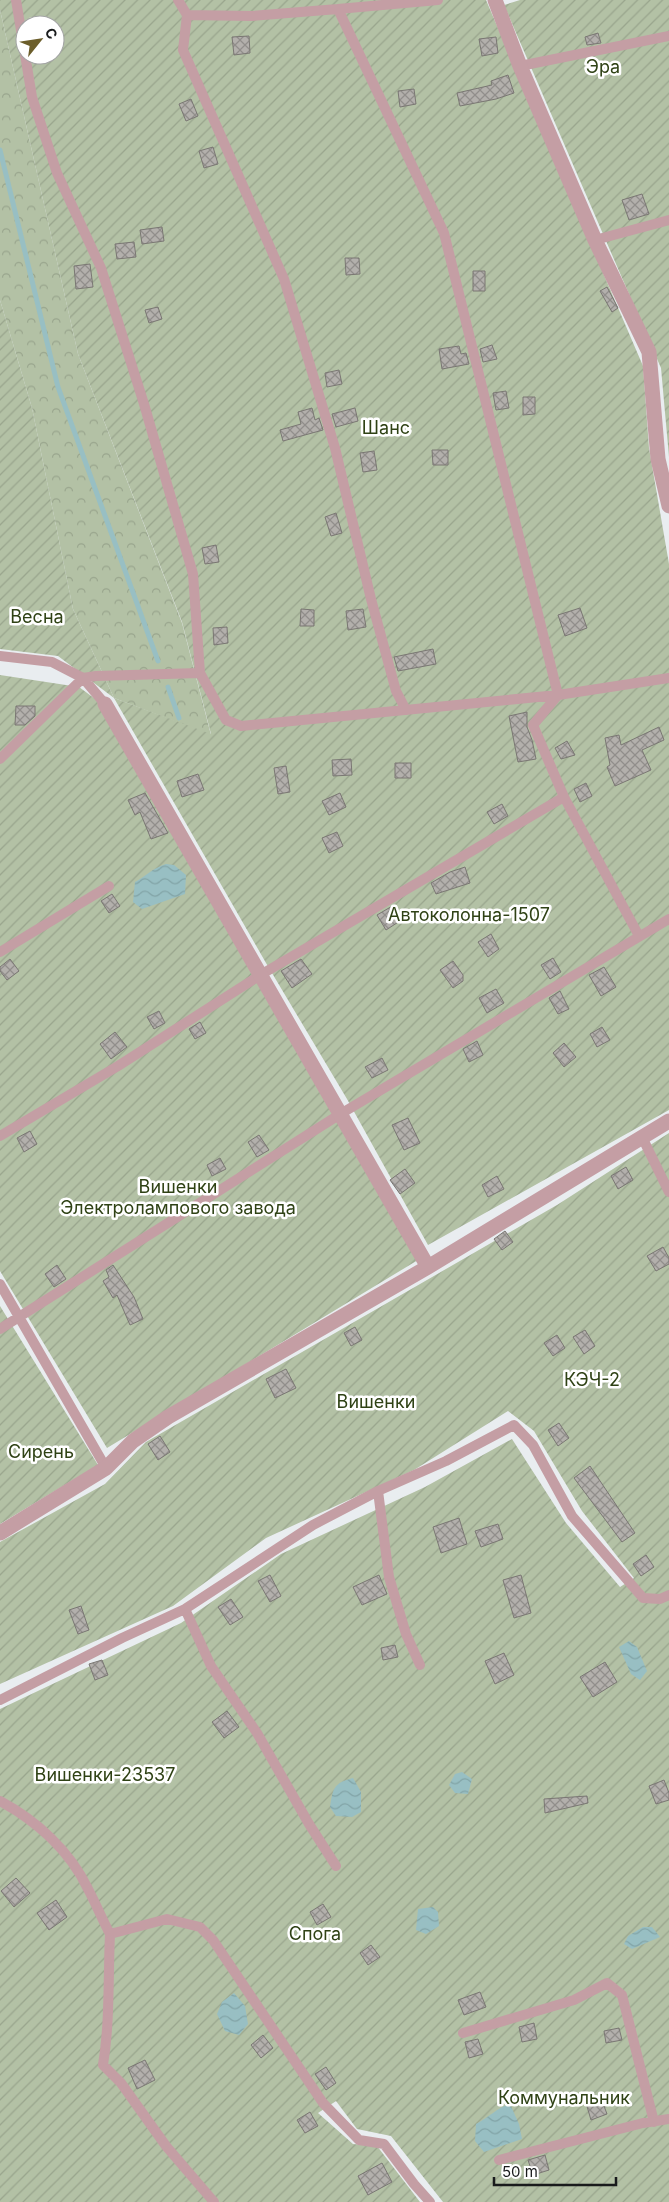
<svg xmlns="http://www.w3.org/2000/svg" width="669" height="2202" font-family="Inter,sans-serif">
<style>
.forest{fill:url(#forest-crowns)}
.garden{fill:url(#garden-furrows);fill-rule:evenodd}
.water{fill:url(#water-waves)}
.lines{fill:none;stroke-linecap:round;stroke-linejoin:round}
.stream{stroke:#98bfc3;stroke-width:5}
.building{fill:url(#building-cross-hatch);stroke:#7a7773}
.lane{stroke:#c49ea4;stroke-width:10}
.street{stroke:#c49ea4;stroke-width:15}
.labels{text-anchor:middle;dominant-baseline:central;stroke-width:5;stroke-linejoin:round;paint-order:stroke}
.park-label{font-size:18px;fill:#2f4215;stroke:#fff}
</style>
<defs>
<pattern id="forest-crowns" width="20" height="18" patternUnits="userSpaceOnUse" patternTransform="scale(1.25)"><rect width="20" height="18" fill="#b3c1a5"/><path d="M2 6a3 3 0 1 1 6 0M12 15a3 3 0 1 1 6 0" fill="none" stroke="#99a58d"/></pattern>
<pattern id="garden-furrows" width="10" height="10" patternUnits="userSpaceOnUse" patternTransform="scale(1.25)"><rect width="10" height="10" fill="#b3c1a5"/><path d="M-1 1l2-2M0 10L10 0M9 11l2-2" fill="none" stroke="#99a58d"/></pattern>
<pattern id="water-waves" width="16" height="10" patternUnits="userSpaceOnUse" patternTransform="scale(1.25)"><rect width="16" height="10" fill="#98bfc3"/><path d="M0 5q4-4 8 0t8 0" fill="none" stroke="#82a4a7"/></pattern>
<pattern id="building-cross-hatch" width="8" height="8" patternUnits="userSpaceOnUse" patternTransform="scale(1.25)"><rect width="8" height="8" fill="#b3b0ac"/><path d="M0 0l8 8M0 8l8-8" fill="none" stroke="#918e8b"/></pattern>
</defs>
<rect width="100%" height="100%" fill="#e9edf0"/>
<!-- forest -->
<path class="forest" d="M0,10L78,354L182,623L211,735L114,698L73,609L32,408L0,300Z"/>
<!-- garden -->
<path class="garden" d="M0,0H486L643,366L649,448L669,564V1110L428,1245L347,1099L266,963L114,698L58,656L0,649V300L32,408L73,609L114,698L211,734L182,622L78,354L0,10ZM25,25H55V55H25Z
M520,0H669V457L661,368L504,5Z
M0,675L79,687L102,704L418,1260L107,1448L0,1271Z
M669,1133V2202H443L391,2136L357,2129L336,2101L318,2113L353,2144L377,2146L420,2202H0V1709L181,1623L281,1554L425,1487L512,1439L566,1523L620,1587L634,1578L582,1511L534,1431L508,1411L414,1470L266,1538L173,1606L0,1684V1542L105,1484L146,1442L557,1205Z
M0,1306L98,1465L0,1524Z"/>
<!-- water -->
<path class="water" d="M166,864L174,865L186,875L185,894L142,909L133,902L135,882C146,876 153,868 166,864Z
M629,1641L637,1647L647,1671L640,1680L631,1674L619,1647Z
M462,1772L472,1779L468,1794L455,1793L449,1785L455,1774Z
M353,1778L361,1792V1812L352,1817L336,1816L330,1807C333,1789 333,1783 353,1778Z
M433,1907L438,1912L439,1926L426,1934L416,1930L418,1909Z
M643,1927H652L660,1937L632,1949L624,1944L628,1936Z
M234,1993L245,2006L248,2024L239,2035L225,2031L217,2014L222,2002Z
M510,2104L519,2124L522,2139L484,2152L475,2141L476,2124C488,2118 498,2107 510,2104Z"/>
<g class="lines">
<!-- stream -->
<path class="stream" d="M0,150L58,387L158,661
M168,687L179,718"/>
</g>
<!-- building -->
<path class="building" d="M598,33L601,43L587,45L585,37Z
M249,36L250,53L234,55L232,37Z
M496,37L498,53L482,56L479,39Z
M508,75L514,93L496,99L460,106L457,93L492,85L491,81Z
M414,89L416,104L400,107L398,91Z
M191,99L198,116L186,121L179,104Z
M213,147L218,164L204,168L199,151Z
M642,194L649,214L629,220L622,200Z
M162,227L164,241L142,244L140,230Z
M134,242L136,257L117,259L115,244Z
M345,258H359L360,274L346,275Z
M90,264L93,287L76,289L74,266Z
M473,271H485V291H473Z
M607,287L618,308L612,312L600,291Z
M158,307L162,319L149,323L145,310Z
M492,345L497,359L483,362L480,349Z
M459,346L461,354L466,353L469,364L442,369L439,349Z
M339,370L342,384L327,387L325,373Z
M506,391L509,408L496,410L493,393Z
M523,397H535V414L523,415Z
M312,408L315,420L319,418L323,430L283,441L280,430L301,424L298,412Z
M355,408L358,421L336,427L332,414Z
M432,450H448V465H433Z
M374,451L377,470L363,472L360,453Z
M336,513L342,533L331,536L325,517Z
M216,545L219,562L205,564L202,548Z
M580,608L587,628L565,636L558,615Z
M301,609L314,610V626H300Z
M363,609L366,627L348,630L346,611Z
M227,627L228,643L214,645L213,628Z
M433,649L436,664L398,671L394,657Z
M16,706H35V716L25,725H15Z
M527,712V727L532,740L536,759L518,762L509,716Z
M659,727L664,740L642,750L651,770L615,786L607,767L610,765L605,738L619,735L621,745Z
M567,741L575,755L561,759L555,748Z
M351,759L352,775L333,776L332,760Z
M395,763H411V778H395Z
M286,766L290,792L278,794L274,768Z
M198,774L204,790L182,797L177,781Z
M586,783L592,796L580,802L574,789Z
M145,793L168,833L151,839L140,812L135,815L128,800Z
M340,793L346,807L329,815L322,801Z
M502,804L508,816L494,824L487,812Z
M337,832L343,846L329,853L322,838Z
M465,867L470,883L436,894L431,883L450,872Z
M112,894L120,906L109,913L101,901Z
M394,905L403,919L386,930L377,915Z
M491,934L499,949L488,957L478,942Z
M553,958L561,972L550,979L541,965Z
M10,959L19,971L7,980L0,971V967Z
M301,959L312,974L292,988L281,971Z
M453,961L463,975V981L453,988L440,970Z
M604,967L616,987L601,996L589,975Z
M496,989L504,1003L487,1013L479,998Z
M560,991L569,1009L558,1014L549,998Z
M159,1011L165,1023L154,1029L147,1017Z
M200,1022L206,1033L195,1039L189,1029Z
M602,1027L610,1040L597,1047L590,1034Z
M115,1032L127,1047L111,1059L100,1044Z
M477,1041L483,1055L469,1062L463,1049Z
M564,1043L576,1057L564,1067L553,1053Z
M382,1058L388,1070L372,1078L365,1067Z
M408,1118L420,1143L404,1150L392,1125Z
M30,1131L37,1144L24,1152L17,1138Z
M259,1135L269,1150L257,1157L248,1142Z
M220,1158L226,1169L212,1176L207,1165Z
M626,1167L633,1180L618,1189L611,1176Z
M405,1169L415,1183L400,1194L390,1180Z
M497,1176L504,1189L488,1197L482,1185Z
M505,1231L513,1242L502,1250L494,1239Z
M663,1247L669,1258V1264L656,1271L647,1256Z
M57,1265L66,1279L54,1287L45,1274Z
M113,1265L134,1297L143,1319L130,1325L117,1295L113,1298L103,1281L109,1277L106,1270Z
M355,1327L362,1340L351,1346L344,1333Z
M585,1330L595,1346L584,1354L573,1337Z
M557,1335L565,1348L553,1356L544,1343Z
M286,1369L296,1388L275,1398L266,1379Z
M559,1423L569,1438L558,1446L548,1430Z
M160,1436L170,1452L158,1460L148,1444Z
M590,1466L635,1533L622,1542L574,1478Z
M459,1518L467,1544L441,1553L433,1527Z
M498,1524L503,1539L481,1547L475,1531Z
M646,1555L654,1567L641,1576L633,1564Z
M270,1575L281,1596L270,1602L258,1581Z
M379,1575L387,1594L362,1605L353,1587Z
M521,1575L531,1613L514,1618L503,1580Z
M231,1599L243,1617L230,1625L218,1607Z
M81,1606L89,1630L78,1634L69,1610Z
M395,1645L398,1657L383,1660L381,1648Z
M504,1653L514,1675L495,1684L485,1661Z
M102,1660L108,1675L95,1680L89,1664Z
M605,1662L617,1682L593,1697L580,1677Z
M227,1711L239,1727L224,1738L212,1722Z
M664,1780L669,1793V1800L656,1804L649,1786Z
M587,1796L588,1803L545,1813L544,1799Z
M16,1878L30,1893L14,1907L1,1891Z
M56,1900L67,1917L49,1930L37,1913Z
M323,1904L331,1917L317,1925L310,1912Z
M371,1945L380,1957L368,1965L360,1953Z
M480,1992L486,2007L464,2015L458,2000Z
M534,2023L537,2039L522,2042L519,2027Z
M619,2028L622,2040L606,2043L604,2031Z
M263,2035L273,2048L261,2058L251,2045Z
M478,2039L483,2054L469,2058L465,2042Z
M145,2060L155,2080L137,2089L128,2068Z
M326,2067L336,2083L326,2090L315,2074Z
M601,2098L607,2114L591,2120L586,2103Z
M310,2112L318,2126L305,2133L297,2120Z
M545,2155L549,2170L533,2175L528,2160Z
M382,2163L392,2182L368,2195L358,2176Z"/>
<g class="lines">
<!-- lane -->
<path class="lane" d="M16,0L32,97L57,173L101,268L144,404L193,574L200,673
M178,0L187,15L252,16L338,9
M438,0L338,9L444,233L558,695L669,678
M187,15L183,50L284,279L335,448L371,599L396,691L406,710
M520,66L669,36
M595,240L669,220
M0,656L52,662L83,678L0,759
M105,704L83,678L96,676L200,673L226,720L241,726L558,695
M564,797L639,936
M0,952L109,886
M0,1136L118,1066L262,974L564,797L533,725L558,695
M642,1137L669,1192
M0,1284L106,1468
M0,1329L342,1113L669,919
M378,1491L389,1577L406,1634L420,1665
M185,1609L211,1666L257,1733L309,1824L336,1866
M0,1700L122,1638L185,1609L313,1525L378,1491L446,1461L514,1425L533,1445L572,1516L643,1598L660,1599L669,1595
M0,1801C37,1821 70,1851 88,1889C96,1904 102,1919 110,1934
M463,2033L574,2000L607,1983L622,1995L654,2122
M499,2160L643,2123L669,2119
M214,2202L166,2146L121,2083L103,2065C110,2022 108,1978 110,1934L167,1919L200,1927L213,1940L323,2103L359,2140L384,2144L414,2184L430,2202"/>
<!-- street -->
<path class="street" d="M495,0L520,66L595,240L649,352L658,459L669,506
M105,704L428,1267
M0,1533L106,1468L133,1441L168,1417L428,1267L669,1121"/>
</g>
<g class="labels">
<!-- park labels -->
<g class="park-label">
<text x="603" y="66">Эра</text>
<text x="386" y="427">Шанс</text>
<text x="37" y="616">Весна</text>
<text x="469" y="914">Автоколонна-1507</text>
<text x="178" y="1186">Вишенки<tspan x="178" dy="21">Электролампового завода</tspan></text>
<text x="592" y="1379">КЭЧ-2</text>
<text x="376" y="1401">Вишенки</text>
<text x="41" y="1451">Сирень</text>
<text x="105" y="1774">Вишенки-23537</text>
<text x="315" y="1933">Спога</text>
<text x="564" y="2097">Коммунальник</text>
</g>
</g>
<!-- north arrow -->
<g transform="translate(40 40) rotate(60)"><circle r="24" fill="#ffffff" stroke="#a3a4a4"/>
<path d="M0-4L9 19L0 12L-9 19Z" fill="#6c5e2b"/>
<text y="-8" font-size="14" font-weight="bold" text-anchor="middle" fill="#191b1c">С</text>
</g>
<!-- scale -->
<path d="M494 2177v8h122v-8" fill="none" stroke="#191b1c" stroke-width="2.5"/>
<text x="502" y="2177" font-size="15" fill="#191b1c" stroke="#ffffff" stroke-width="4" paint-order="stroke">50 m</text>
</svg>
